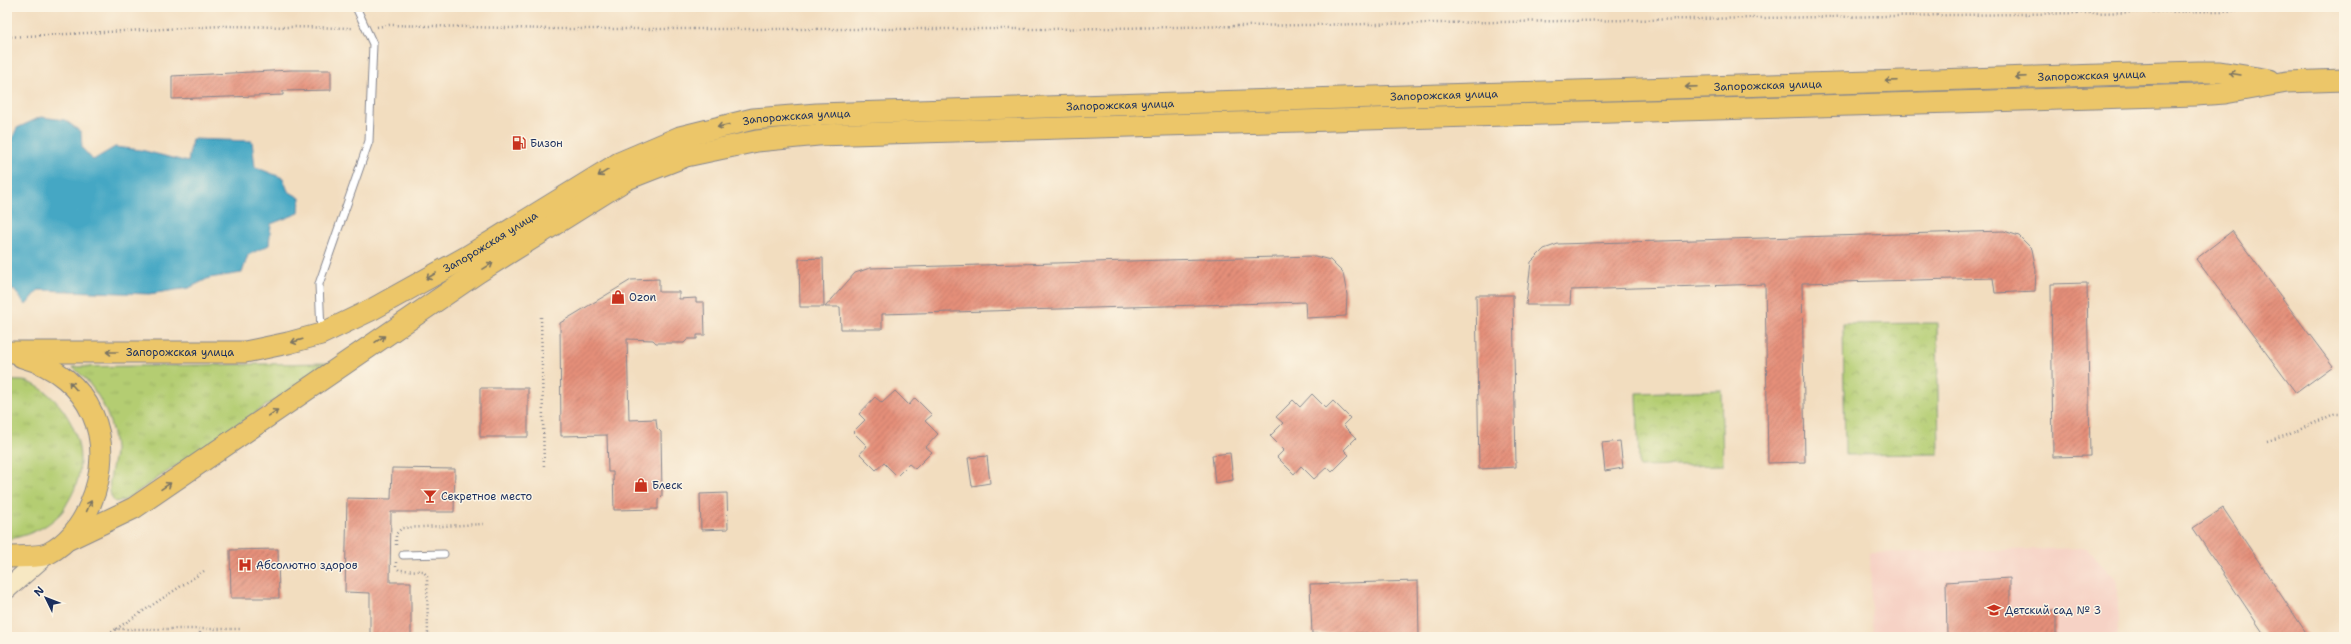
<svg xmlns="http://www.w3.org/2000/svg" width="2351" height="644" font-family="'Shantell Sans',sans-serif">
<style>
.built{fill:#f6d2c5}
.grass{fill:url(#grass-tufts);stroke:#687e68}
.park{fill:url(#park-crowns);stroke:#687e68}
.water{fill:#44a7c4;stroke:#306b91}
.building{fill:url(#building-hatch)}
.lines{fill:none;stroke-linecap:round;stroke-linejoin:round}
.service-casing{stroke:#86868e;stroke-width:9}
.secondary-casing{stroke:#86868e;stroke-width:21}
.primary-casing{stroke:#86868e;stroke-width:23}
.path{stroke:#86868e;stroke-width:2.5;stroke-dasharray:1 3;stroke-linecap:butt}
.service{stroke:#fff;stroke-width:7}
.secondary{stroke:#f7e8c3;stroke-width:19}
.primary{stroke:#ecc669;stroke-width:21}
.oneway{stroke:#797363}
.labels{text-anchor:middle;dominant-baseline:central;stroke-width:3;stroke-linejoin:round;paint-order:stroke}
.street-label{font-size:11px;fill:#1b2f5e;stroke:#fcf5e5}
.poi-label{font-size:11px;fill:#1b2f5e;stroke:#fcf5e5;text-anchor:start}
</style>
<defs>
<pattern id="grass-tufts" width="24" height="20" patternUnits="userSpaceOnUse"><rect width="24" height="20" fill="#b4cd72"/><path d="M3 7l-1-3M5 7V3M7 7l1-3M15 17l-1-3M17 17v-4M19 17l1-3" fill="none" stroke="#9ab065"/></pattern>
<pattern id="park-crowns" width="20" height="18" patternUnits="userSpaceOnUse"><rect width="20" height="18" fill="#b4cd72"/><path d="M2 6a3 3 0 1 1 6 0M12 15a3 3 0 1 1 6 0" fill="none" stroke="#9ab065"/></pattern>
<pattern id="building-hatch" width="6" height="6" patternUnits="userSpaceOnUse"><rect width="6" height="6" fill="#e58f79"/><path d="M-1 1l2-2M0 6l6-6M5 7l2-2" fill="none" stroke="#b97566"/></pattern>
</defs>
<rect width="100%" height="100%" fill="#fcf5e5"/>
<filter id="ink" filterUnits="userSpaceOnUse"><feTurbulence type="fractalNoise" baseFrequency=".025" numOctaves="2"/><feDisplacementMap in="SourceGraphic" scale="8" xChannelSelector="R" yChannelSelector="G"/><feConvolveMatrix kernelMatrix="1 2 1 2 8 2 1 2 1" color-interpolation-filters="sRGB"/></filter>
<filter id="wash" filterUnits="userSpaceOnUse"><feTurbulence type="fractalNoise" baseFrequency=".012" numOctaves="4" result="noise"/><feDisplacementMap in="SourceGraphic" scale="16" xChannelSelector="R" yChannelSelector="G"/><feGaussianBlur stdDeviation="0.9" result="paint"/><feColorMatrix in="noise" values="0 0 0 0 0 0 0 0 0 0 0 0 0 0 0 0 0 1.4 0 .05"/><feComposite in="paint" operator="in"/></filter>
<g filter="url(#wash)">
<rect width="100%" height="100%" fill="#f2ddbf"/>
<!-- built -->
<path class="built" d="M2086,548L2118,582V637H1872L1870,553Z"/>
<!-- grass -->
<path class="grass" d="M330,363L125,500L115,502C103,490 115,464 115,449C113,417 97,386 72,367Z
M7,381C14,381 25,380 31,383C74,404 94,459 69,500C66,505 63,512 59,515C44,530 27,535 7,540Z"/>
<!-- park -->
<path class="park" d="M1937,323L1939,454L1845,455L1843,324Z
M1721,390L1723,465L1639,467L1637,393Z"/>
<!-- water -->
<path class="water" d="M41,117L65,120L81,132L82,148L93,160L115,147L141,150L188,162L192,139L252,141L255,167L283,178L288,191L300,198L299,213L271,224L269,245L248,255L242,273L209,278L189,288L149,294L39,290L26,305L14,290L7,291V143H10L17,128Z"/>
<g id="blocks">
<!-- building -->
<path class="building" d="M291,70H331V90L283,91V95L172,99V76Z
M2004,231L2019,236L2032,249L2036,270L2035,291L1995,293L1993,278L1802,283L1805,462L1768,463L1765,284L1571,290L1570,305H1526L1531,262L1544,249L1558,244Z
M2232,231L2333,366L2296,393L2196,259Z
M1315,256L1330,260L1343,273L1347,295L1346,316L1306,318L1305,302L882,314V329H841L840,307H825L855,273L870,268Z
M823,258L824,307H800L799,259Z
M659,279V292H679V299L696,298V302H704L705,335H697V339H688L684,343H656L653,340L627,339L629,420L656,419L657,428L661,432L662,496L658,500V509L614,510L613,472H608L607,435L561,436L560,323L631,280Z
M2087,283L2090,456L2053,457L2051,284Z
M1476,295H1513L1516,467L1479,469Z
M480,388H528V437H480Z
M895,391L909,405L915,398L932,415L925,421L938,434L926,447L932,452L915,469L909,464L897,476L884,463L876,470L860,454L867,446L853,432L865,420L859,414L875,397L882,403Z
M1312,394L1326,408L1333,401L1350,418L1343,425L1356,438L1344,450L1349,455L1332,472L1327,467L1314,479L1301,466L1294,474L1277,457L1284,450L1270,436L1283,423L1276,417L1293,400L1300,407Z
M1620,441L1623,468L1605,471L1602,443Z
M1230,453L1233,480L1215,483L1212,455Z
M987,456L990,483L972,486L968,458Z
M392,468L455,469L454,512H391L390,582H411V637H370V593L345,592L347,498L391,499Z
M727,493L728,529L701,530L700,494Z
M2223,508L2309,637H2266L2193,528Z
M278,549L279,598H231L230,550Z
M2010,578V612L2056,611V637H1947L1946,582Z
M1418,581L1419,637H1368L1367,633L1312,634L1310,584Z"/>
</g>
</g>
<g filter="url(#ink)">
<use href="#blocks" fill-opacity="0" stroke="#86868e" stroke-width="1"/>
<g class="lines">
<defs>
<path id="service" d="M321,332L319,284L369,141L373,44L356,7
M403,555L444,554"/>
<path id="secondary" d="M7,589L48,553"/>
<g id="primary">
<path id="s1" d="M7,352H245L288,343L321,334L371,310L468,256L619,163L680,137L753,119L817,114L2198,72H2220L2270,80"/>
<path d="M69,539L134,508L477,273L627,179L686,156L757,141L818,135L2196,95L2225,93L2287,82L2344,80"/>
<path d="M7,557C19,556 39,558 49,553C68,543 82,524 90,505C118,440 91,376 22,357"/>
</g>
</defs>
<!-- service casing -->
<use href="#service" class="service-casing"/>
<!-- secondary casing -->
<use href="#secondary" class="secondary-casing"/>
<!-- primary casing -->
<use href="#primary" class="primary-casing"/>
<!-- path -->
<path class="path" d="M377,27L389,25L550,29H1047L2344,9
M7,37L223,26L354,28
M541,317L544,469
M2267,441L2288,435L2334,414H2344
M396,545V534L402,528L483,524
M396,562V567L399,570L423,571L427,576L428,637
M204,571L116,629H242
M105,637L116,629
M200,637V629"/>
<!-- service -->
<use href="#service" class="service"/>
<!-- secondary -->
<use href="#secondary" class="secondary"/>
<!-- primary -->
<use href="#primary" class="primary"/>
</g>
<!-- one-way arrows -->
<defs><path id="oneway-shaft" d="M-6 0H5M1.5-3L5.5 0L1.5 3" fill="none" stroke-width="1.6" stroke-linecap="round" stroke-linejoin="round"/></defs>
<g class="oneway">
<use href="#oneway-shaft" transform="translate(2235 74) rotate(-171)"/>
<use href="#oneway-shaft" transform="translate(2021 77) rotate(178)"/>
<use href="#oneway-shaft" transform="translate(1891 81) rotate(178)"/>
<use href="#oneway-shaft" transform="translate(1691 87) rotate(178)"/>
<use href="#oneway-shaft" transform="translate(723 126) rotate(167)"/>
<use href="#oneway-shaft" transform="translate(603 173) rotate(148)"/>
<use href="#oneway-shaft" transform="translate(488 266) rotate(-32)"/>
<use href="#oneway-shaft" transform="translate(431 276) rotate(150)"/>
<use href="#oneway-shaft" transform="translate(380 339) rotate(-34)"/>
<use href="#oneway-shaft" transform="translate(297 341) rotate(164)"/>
<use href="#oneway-shaft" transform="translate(112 352) rotate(180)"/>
<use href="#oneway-shaft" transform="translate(73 386) rotate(-132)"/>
<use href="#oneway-shaft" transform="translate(273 413) rotate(-34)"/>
<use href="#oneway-shaft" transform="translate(166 486) rotate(-34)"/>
<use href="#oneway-shaft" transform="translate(89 506) rotate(-66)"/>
</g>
</g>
<!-- icons -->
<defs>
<symbol id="fuel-bare" viewBox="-9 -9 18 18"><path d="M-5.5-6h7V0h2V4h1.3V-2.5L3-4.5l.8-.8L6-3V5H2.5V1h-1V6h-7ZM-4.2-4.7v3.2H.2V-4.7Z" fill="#c8321e" stroke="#fcf5e5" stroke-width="2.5" paint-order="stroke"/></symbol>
<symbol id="shop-bare" viewBox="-9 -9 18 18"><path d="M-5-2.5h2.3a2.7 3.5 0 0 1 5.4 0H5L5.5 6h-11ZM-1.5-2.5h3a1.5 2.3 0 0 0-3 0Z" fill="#c8321e" stroke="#fcf5e5" stroke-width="2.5" paint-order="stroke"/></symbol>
<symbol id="bar-bare" viewBox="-9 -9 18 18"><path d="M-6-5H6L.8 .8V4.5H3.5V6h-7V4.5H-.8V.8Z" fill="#c8321e" stroke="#fcf5e5" stroke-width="2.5" paint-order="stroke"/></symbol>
<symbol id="hospital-bare" viewBox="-9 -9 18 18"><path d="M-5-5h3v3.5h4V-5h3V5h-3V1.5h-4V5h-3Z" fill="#c8321e" stroke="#fcf5e5" stroke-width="2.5" paint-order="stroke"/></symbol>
<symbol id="school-bare" viewBox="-9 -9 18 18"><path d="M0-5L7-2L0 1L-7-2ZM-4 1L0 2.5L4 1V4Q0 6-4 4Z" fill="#c8321e" stroke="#fcf5e5" stroke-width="2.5" paint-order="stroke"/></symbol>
</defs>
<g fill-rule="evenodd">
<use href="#fuel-bare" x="509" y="133" width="20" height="20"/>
<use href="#shop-bare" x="608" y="287" width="20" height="20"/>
<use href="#shop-bare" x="631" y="475" width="20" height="20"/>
<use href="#bar-bare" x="420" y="486" width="20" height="20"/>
<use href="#hospital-bare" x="235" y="555" width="20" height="20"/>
<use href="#school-bare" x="1984" y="600" width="20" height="20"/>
</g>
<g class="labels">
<!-- street labels -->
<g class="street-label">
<text stroke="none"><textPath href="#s1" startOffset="2141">Запорожская улица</textPath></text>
<text stroke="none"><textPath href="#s1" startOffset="1817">Запорожская улица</textPath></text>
<text stroke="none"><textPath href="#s1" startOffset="1493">Запорожская улица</textPath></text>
<text stroke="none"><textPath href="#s1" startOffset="1169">Запорожская улица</textPath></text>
<text stroke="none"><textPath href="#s1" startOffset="845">Запорожская улица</textPath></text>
<text stroke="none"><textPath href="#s1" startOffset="509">Запорожская улица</textPath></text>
<text stroke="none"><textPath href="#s1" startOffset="173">Запорожская улица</textPath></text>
</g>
<!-- poi labels -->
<g class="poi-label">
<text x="530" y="143">Бизон</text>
<text x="629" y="297">Ozon</text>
<text x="652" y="485">Блеск</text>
<text x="441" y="496">Секретное место</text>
<text x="256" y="565">Абсолютно здоров</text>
<text x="2005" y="610">Детский сад № 3</text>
</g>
</g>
<!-- margin -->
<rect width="2351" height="644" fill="none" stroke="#fcf5e5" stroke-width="24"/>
<!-- north arrow -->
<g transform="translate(46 598) rotate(313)" stroke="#fcf5e5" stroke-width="3" paint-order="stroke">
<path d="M0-3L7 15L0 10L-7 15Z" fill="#1b2f5e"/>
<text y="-6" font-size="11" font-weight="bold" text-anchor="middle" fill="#1b2f5e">N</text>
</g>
</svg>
